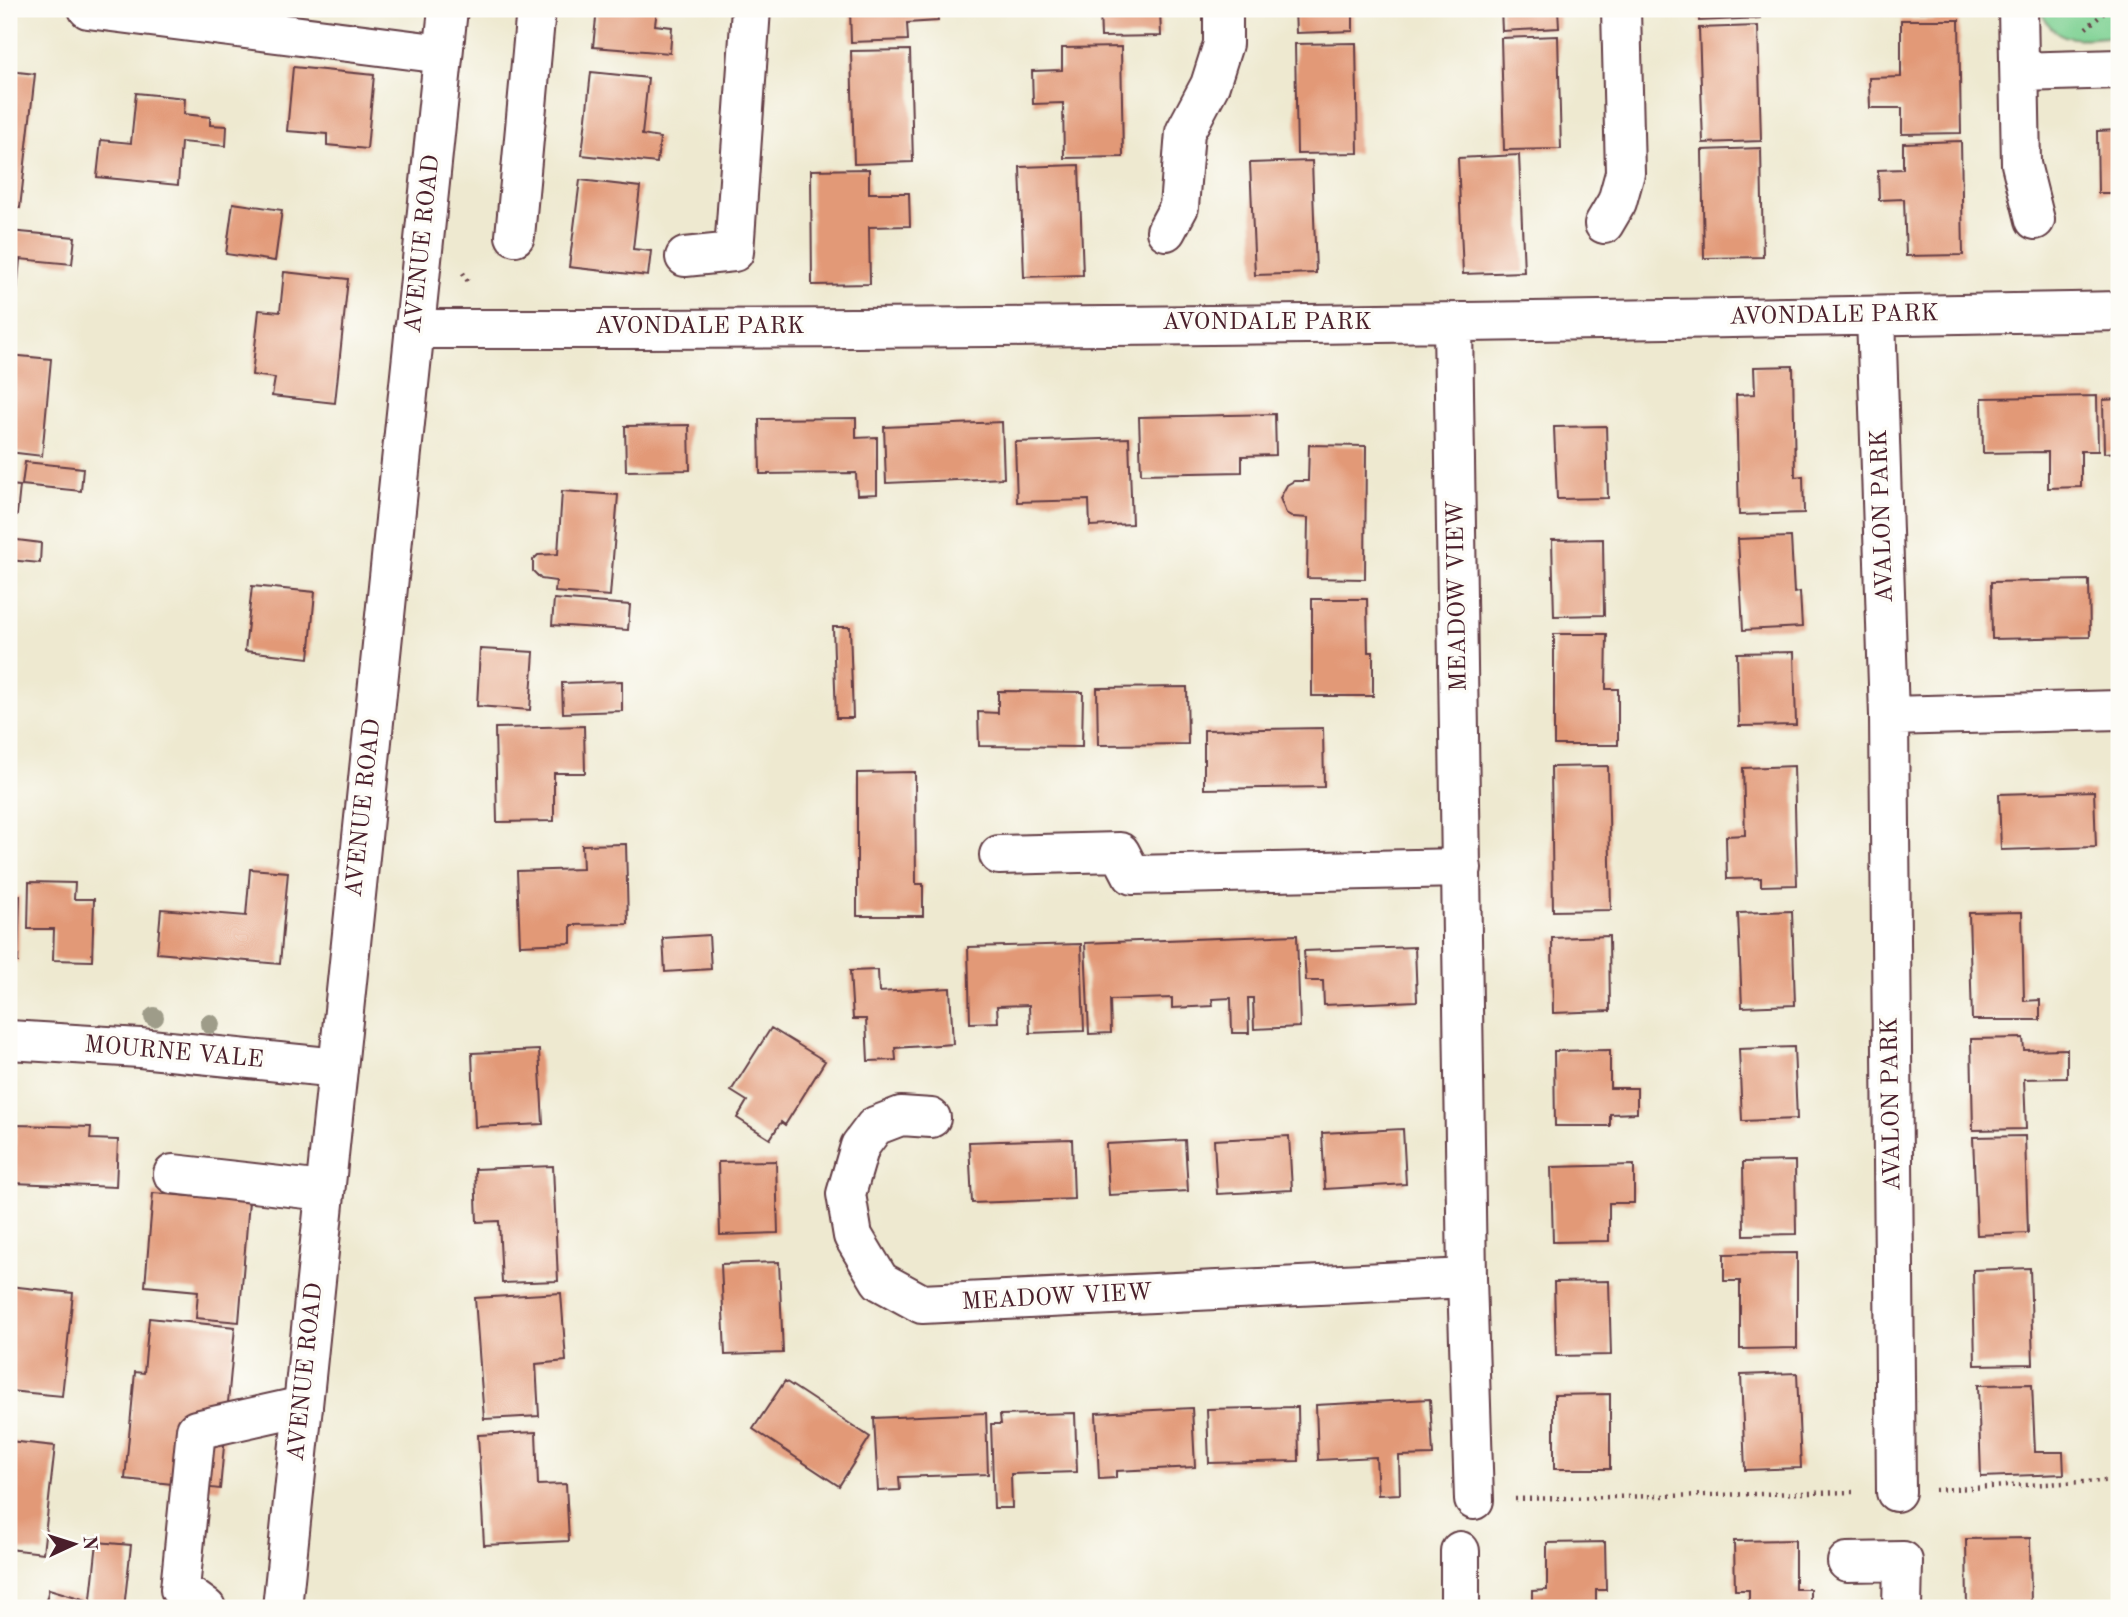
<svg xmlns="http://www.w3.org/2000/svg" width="2128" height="1617" font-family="'Old Standard TT',serif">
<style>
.green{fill:#7ed193;stroke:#64785f;stroke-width:2}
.building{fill:#e29977}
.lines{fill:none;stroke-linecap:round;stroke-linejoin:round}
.minor-casing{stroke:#633d44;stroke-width:42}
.major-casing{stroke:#633d44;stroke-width:42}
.path{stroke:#633d44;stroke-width:4.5;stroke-dasharray:2 5;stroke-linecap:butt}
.minor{stroke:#fff;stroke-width:38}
.major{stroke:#fff;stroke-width:38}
.tree{fill:#9e9c89}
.labels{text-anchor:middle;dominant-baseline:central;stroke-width:7;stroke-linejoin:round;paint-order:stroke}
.street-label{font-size:24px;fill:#4a1f2b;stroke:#fdfcf7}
</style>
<rect width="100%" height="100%" fill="#fdfcf7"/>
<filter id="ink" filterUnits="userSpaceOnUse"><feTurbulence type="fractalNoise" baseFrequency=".0143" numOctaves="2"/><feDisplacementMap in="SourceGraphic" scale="14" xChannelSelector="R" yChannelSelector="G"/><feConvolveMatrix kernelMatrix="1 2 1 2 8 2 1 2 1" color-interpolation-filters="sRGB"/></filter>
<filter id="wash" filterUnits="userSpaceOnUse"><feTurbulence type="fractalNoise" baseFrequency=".00686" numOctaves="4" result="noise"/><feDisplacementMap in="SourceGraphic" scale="28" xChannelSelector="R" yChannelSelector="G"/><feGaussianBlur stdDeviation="1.57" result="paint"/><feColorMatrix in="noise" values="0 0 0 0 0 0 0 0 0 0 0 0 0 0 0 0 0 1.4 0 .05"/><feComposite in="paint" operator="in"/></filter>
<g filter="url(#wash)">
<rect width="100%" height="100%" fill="#eee9d0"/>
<!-- green -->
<path class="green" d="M2040,9H2119V36C2084,38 2055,48 2040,9Z"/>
<g id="blocks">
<!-- building -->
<path class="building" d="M597,9H657L655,25L672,27L670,53L593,47Z
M850,9H937L938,21L907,23L908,40L851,42Z
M1100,9H1160L1161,36L1101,37Z
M1295,9H1353V31L1296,33Z
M1501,9H1558L1559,28L1502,31Z
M1699,9H1759L1760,18L1699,21Z
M1901,9H1949V11L1901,12Z
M1901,20H1959L1961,133L1902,134V108H1870L1869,78L1901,77Z
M1758,26L1761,141L1703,143L1699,28Z
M1558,36L1561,149L1504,150L1501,38Z
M1356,43L1358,153L1297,154L1295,44Z
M1121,47L1123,157L1064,158L1063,103L1033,104L1032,71L1062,70V48Z
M910,50L913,162L854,164L851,51Z
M293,67L374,75L367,149L327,145V134L287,131Z
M9,71L35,74L20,208L9,206Z
M591,72L648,78L642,135L660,138L657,163L582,155Z
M136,93L185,98L184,114L210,117V125L227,126L226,146L181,142L178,185L97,177L101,140L131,143Z
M2119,130V193H2098L2097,131Z
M1961,141L1963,255L1906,256L1904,199L1879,200L1878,170L1903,169V143Z
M1761,148L1763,257L1704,258L1702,150Z
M1519,155L1524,272L1463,274L1458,158Z
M1312,161L1316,273L1255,275L1250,163Z
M1079,165L1083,275L1024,277L1020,167Z
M869,169V193H909L910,226L869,227L870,284L812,285L811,170Z
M580,180L640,187L633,249L651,251L648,276L569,267Z
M233,203L282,210L275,261L226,254Z
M9,231L75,237L72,264L20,259L13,335H9Z
M284,272L348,279L335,403L272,396L275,378L252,375L259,310L280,312Z
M9,355L51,359L42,456L9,452Z
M1793,366L1795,477L1803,476L1804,513L1739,515L1736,395L1755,394L1754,367Z
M2097,396L2098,451H2081V487L2048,488V452L1983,453L1982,398Z
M2119,399V452L2104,453L2103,400Z
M1275,414L1276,455L1242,456V472L1141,474L1139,417Z
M856,418V438L877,437V494L857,495L856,473L760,474L759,419Z
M1002,422L1004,478L886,483L884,427Z
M689,425L690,470L626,471L625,426Z
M1606,426L1608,498L1557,499L1554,427Z
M1129,438L1132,524L1090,526L1089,500L1017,502L1015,442Z
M1309,445L1366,446L1365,579L1307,578L1308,518L1293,517L1286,513L1280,498L1287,485L1294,481H1308Z
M25,462L83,468L81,491L22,485Z
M9,485L20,486L17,515L9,514Z
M562,491L618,495L610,596L555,592L556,581L541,579L533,571V560L538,555L558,554Z
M1791,537L1794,593L1800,592L1802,627L1743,630L1738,539Z
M9,539L41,543L40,563L9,560Z
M1603,539L1604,615L1554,616L1552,540Z
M2089,580L2090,637L1992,639L1991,582Z
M252,586L315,592L309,658L245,651Z
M554,599L630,605L628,630L552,625Z
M1312,599H1367L1368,652H1373V696H1312Z
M833,627H850L853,718H836Z
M1554,634H1607L1606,689H1618V745H1554Z
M480,649L534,652L530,710L477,706Z
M1794,652L1796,725L1739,726L1737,653Z
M622,681V711L563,713L562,683Z
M1187,687L1188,744L1098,745L1097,688Z
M998,691L1083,692L1082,747L979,746L978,712L998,713Z
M584,726L585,773H554V821L497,822L495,728Z
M1323,728L1324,787L1204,789V730Z
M1608,766L1611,910L1553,911L1551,767Z
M1794,766L1797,885L1761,886V878L1727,879L1726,836L1745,835L1743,768Z
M915,772L916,884H923V916H857V773Z
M2094,791L2096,847L2001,850L1999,794Z
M626,844L628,924L571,925V943L520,945L517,871L583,869L582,845Z
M250,869L288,872L280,964L157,953L161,909L246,916Z
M29,882L75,883L74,899H94L92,961L53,960L54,929H28Z
M9,896H20L18,962H9Z
M1792,911L1795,1005L1742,1007L1738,913Z
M2022,912L2024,1001L2040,1000V1020H1972L1969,913Z
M709,935L711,969L665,972L663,938Z
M1297,935L1300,1027L1254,1029L1253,998H1248L1249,1033H1232L1231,998L1212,999L1213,1006L1172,1008V998L1110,1000L1111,1033L1089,1034L1085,943Z
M1609,936L1610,1011L1553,1013L1552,938Z
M1081,944L1084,1031L1030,1033L1029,1005L997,1006L998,1022L970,1023L968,947Z
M1415,947L1417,1001L1324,1005L1323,981H1306L1304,951Z
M878,970L879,992L950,988L953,1044L895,1048L896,1060L868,1061L866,1019H853L850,971Z
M771,1028L825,1061L785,1125L781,1122L770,1139L737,1118L747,1101L731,1091Z
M2023,1038L2024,1050L2067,1049V1078L2024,1079L2026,1129L1973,1130L1971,1039Z
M1794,1047L1797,1119L1742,1121L1739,1049Z
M539,1050L543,1124L475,1127L472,1053Z
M1610,1050V1088H1637V1113L1610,1114V1126H1555L1554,1051Z
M16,1125L91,1127L90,1139L118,1140L116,1187L13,1183Z
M1403,1129L1406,1184L1325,1189L1322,1133Z
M1289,1136L1292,1190L1217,1194L1214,1140Z
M2025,1136L2028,1233L1977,1235L1973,1137Z
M1072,1139L1074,1199L972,1203L969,1142Z
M1185,1140L1188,1191L1109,1195L1106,1144Z
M776,1161L778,1233L720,1235L718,1162Z
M1795,1161L1796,1234L1744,1235L1743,1162Z
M1634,1165V1203H1609V1241L1553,1242L1551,1167Z
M553,1166L558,1281L502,1283L499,1221L477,1222L475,1169Z
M153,1193L249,1201L239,1322L196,1318L198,1291L145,1286Z
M1797,1253V1348L1740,1349V1281H1724V1254Z
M779,1262L783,1353L725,1355L721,1264Z
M2030,1268L2033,1364L1975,1365L1973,1270Z
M1609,1281L1611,1355L1556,1356L1554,1282Z
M9,1286L73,1293L62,1396L9,1391Z
M561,1293L566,1361L536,1364L539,1416L484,1419L475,1298Z
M149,1318L235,1327L220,1489L125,1479L135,1372L144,1373Z
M1797,1373L1801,1468L1745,1470L1741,1375Z
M785,1381L870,1437L839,1486L753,1429Z
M2032,1384L2035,1452H2063L2064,1474L1981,1477L1978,1385Z
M1610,1394V1469H1554V1395Z
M1430,1399L1433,1455L1399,1456L1400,1494L1378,1495L1376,1457L1318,1460L1316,1405Z
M1298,1407L1299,1461L1209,1463L1207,1409Z
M1192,1408L1195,1467L1116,1471V1478L1099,1479L1096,1413Z
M986,1413L988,1474L899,1477L900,1490L878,1491L874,1418Z
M1075,1413L1077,1472L1011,1474L1012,1508H994L991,1424H1001L1000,1415Z
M536,1432L538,1485L566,1484L569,1541L484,1545L478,1435Z
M9,1441L55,1446L43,1553L9,1549Z
M2030,1538L2031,1608H1967L1966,1539Z
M1795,1540V1589H1810V1608H1749V1590H1735L1734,1541Z
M97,1542L131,1545L124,1608H90Z
M1605,1542L1606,1590H1596V1608H1532V1591L1547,1590V1543Z
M49,1589L86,1600L83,1608H44Z"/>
</g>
</g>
<g filter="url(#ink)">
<use href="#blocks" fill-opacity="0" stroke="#633d44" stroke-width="2"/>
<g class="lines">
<defs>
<path id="minor" d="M88,9L443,54
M2018,9L2021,164L2035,220
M2020,72L2119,69
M1604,224L1617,202L1625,173L1621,9
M1166,231L1179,207L1185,132L1210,85L1223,44V9
M515,236L536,9
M685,257L734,252L751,9
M1876,316L1889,716L1896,1492
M1453,324L1467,1278L1474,1500
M414,329C982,330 1551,322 2119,311
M1889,716L2119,710
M999,855L1120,852L1132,875L1462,868
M9,1040L140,1048L338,1068
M931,1118L901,1116L875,1126L860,1146L846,1194L853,1236L880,1281L922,1304L1467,1278
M173,1174L324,1191
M1460,1551V1608
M1847,1562L1903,1561L1902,1608
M206,1608L180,1589L196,1430L303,1406"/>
<path id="major" d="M282,1608L448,9"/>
</defs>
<!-- minor casing -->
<use href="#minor" class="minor-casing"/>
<!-- major casing -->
<use href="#major" class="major-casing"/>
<!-- path -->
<path class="path" d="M2086,28L2109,9
M463,273L470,285
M1935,1490L2119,1480
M1515,1499L1856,1492"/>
<!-- minor -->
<use href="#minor" class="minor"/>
<!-- major -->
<use href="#major" class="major"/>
</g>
<!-- trees -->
<g class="tree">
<circle cx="154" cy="1017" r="10"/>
<circle cx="210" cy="1024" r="10"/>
</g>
</g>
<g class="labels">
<!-- street labels -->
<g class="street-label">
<text transform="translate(423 244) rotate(-84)">AVENUE ROAD</text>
<text transform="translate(1834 316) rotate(-1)">AVONDALE PARK</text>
<text x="1267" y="323">AVONDALE PARK</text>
<text x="700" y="327">AVONDALE PARK</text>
<text transform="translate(1883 516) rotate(-92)">AVALON PARK</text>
<text transform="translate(1458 596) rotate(-91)">MEADOW VIEW</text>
<text transform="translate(364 808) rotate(-84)">AVENUE ROAD</text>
<text transform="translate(174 1053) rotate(5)">MOURNE VALE</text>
<text transform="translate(1892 1104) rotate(-91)">AVALON PARK</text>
<text transform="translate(1057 1298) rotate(-3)">MEADOW VIEW</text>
<text transform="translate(306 1372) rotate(-84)">AVENUE ROAD</text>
</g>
</g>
<!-- margin -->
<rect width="2128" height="1617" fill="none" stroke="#fdfcf7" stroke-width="35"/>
<!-- north arrow -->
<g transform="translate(74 1544) rotate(86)" stroke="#fdfcf7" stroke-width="5" paint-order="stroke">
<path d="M0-5L12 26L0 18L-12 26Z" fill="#4a1f2b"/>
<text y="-10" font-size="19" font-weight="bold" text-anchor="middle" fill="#4a1f2b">N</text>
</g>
</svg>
